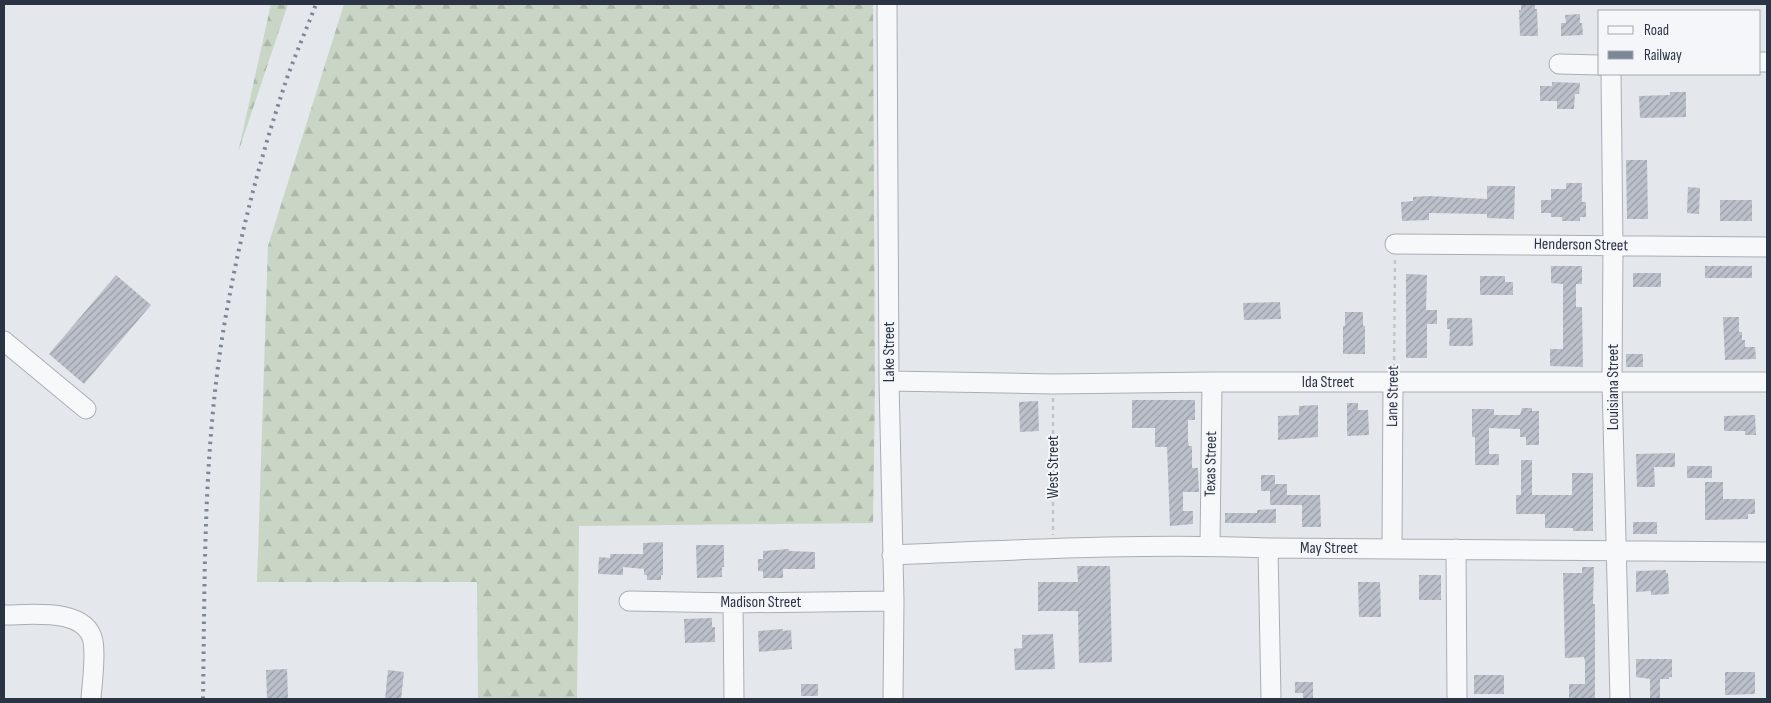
<svg xmlns="http://www.w3.org/2000/svg" width="1771" height="703" font-family="'Sofia Sans Condensed',sans-serif">
<style>
.forest{fill:url(#forest-firs)}
.building{fill:url(#building-hatch)}
.lines{fill:none;stroke-linecap:round;stroke-linejoin:round}
.minor-casing{stroke:#a9aeb7;stroke-width:21}
.path{stroke:#c2c5cb;stroke-width:2.5;stroke-dasharray:4 4;stroke-linecap:butt}
.minor{stroke:#f7f8fa;stroke-width:19}
.rail{stroke:#7d8696;stroke-width:4;stroke-dasharray:2.5 5;stroke-linecap:butt}
.labels{text-anchor:middle;dominant-baseline:central;stroke-width:4;stroke-linejoin:round;paint-order:stroke}
.street-label{font-size:16px;fill:#2b3445;stroke:#f4f6f9}
</style>
<defs>
<pattern id="forest-firs" width="22" height="20" patternUnits="userSpaceOnUse" patternTransform="scale(1.25)"><rect width="22" height="20" fill="#c9d6c5"/><path d="M5 1l3.5 6h-7zM16 11l3.5 6h-7z" fill="#adb8ab"/></pattern>
<pattern id="building-hatch" width="6" height="6" patternUnits="userSpaceOnUse" patternTransform="scale(1.25)"><rect width="6" height="6" fill="#bbc0ca"/><path d="M-1 1l2-2M0 6l6-6M5 7l2-2" fill="none" stroke="#989da6"/></pattern>
</defs>
<rect width="100%" height="100%" fill="#e4e7ec"/>
<!-- forest -->
<path class="forest" d="M271,4H288L238,153Z
M344,4H873L875,386L873,523L579,526L577,699H478L477,582H257L268,246Z"/>
<!-- building -->
<path class="building" d="M1521,4H1535V9H1537L1538,36H1520L1519,10H1521Z
M1580,14V23H1582L1583,35L1561,36V23H1566L1565,15Z
M1552,82L1580,83L1579,94H1575L1574,109H1557V101H1540V86H1552Z
M1670,92H1686V117L1640,118L1639,96L1670,95Z
M1626,160H1647L1648,219H1627Z
M1566,183H1582V202H1586V217H1580V221H1562V217H1551V213H1541V200H1551V189H1566Z
M1487,186H1515L1514,219L1487,218V214L1429,213V220L1402,221L1401,202L1413,201V197L1429,196L1487,199Z
M1688,187L1700,188L1699,214L1687,213Z
M1720,200H1752V221H1720Z
M1551,266H1582V284H1576V307H1582L1583,367L1550,366V349H1563V284L1551,283Z
M1705,266H1752V278H1705Z
M1633,273H1661V287H1633Z
M1406,274L1427,275L1426,310H1437V324H1427V358H1406Z
M116,275L151,305L84,384L49,354Z
M1480,276H1505V282H1513V295H1480Z
M1280,302L1281,319L1244,320L1243,303Z
M1345,312H1363V326H1365V354H1343V326H1345Z
M1723,317H1739V332H1742V340H1745V347H1755L1756,359L1725,360Z
M1447,318H1472L1473,346H1449L1450,329H1447Z
M1626,354H1643V367H1626Z
M1132,400H1195V420H1188V441L1189,446H1192V468H1198L1199,492H1183V511H1193V524L1170,526L1167,447H1155V428H1132Z
M1038,401L1039,431L1020,432L1019,402Z
M1347,403H1358V410H1368L1369,435L1347,436Z
M1318,405V437L1278,440V416L1299,415V406Z
M1522,408H1532V411H1539V445H1526V437H1520V429L1489,428V454H1499V465H1475V437H1472V409H1494V415H1520Z
M1755,415L1756,435H1745V431H1724V416Z
M1675,453V467H1654L1655,487H1637L1636,454Z
M1521,460H1532V495H1572V473H1593V531H1573V528H1545V514H1516V495H1521Z
M1687,466H1712V478H1687Z
M1261,475H1275V484H1287V495H1320L1321,527H1302V505H1270V491H1261Z
M1705,482H1723V499H1755V514H1748V519L1705,520Z
M1276,509V523H1225V513H1257V510Z
M1633,522H1657V534H1633Z
M663,542V575H661V580H647V575H644V569L623,567V575L598,574L599,557L610,558V554H643V543Z
M696,545H724V567H722V577L697,578Z
M789,549V551L815,552V569H783V578H763V571H758V559H763V551Z
M1077,566H1110L1112,662L1079,663L1078,611H1038V582H1078Z
M1582,567H1594L1593,604H1595V699H1569V684H1585V661L1584,657L1565,658L1563,573H1582Z
M1666,570V573H1668L1669,594L1651,595V591L1636,592V571Z
M1419,575H1441V600H1419Z
M1358,582H1380L1381,617H1359Z
M712,618V627H715V642L685,643L684,619Z
M783,629V631L791,630L792,649L759,652L758,631Z
M1053,634L1055,669L1015,670L1014,649L1022,648V635Z
M1636,659H1672V677H1669V679H1660V699H1650V679L1636,677Z
M287,669L288,699H267L266,670Z
M388,670L404,672L401,699H385Z
M1725,672H1755V694L1725,695Z
M1474,675H1504V694H1474Z
M1295,682H1313V699H1303V693H1295Z
M801,684H818V696H801Z"/>
<g class="lines">
<defs>
<path id="minor" d="M887,4L889,381L894,601L893,699
M1760,62H1767
M1559,64L1600,65
M1611,74L1613,246L1612,382L1620,699
M1395,244L1767,247
M4,341L86,409
M889,381L1053,384L1212,382H1767
M1210,546L1212,382
M1268,548L1271,699
M1392,548L1393,382
M1456,549L1457,699
M892,555C1017,550 1143,543 1268,548L1767,552
M629,601L733,603L894,601
M733,603L734,699
M4,615C30,615 86,607 93,641C96,658 92,682 91,699"/>
</defs>
<!-- minor casing -->
<use href="#minor" class="minor-casing"/>
<!-- path -->
<path class="path" d="M1394,368L1395,258
M1053,398V535"/>
<!-- minor -->
<use href="#minor" class="minor"/>
<!-- rail -->
<path class="rail" d="M203,699C205,567 203,435 228,304C242,227 262,152 287,78C296,53 307,28 316,4"/>
</g>
<g class="labels">
<!-- street labels -->
<g class="street-label">
<text transform="translate(1581 245) rotate(1)">Henderson Street</text>
<text transform="translate(889 352) rotate(-90)">Lake Street</text>
<text x="1328" y="382">Ida Street</text>
<text transform="translate(1613 387) rotate(-90)">Louisiana Street</text>
<text transform="translate(1393 396) rotate(-89)">Lane Street</text>
<text transform="translate(1211 464) rotate(-89)">Texas Street</text>
<text transform="translate(1053 467) rotate(-90)">West Street</text>
<text x="1329" y="548">May Street</text>
<text x="761" y="602">Madison Street</text>
</g>
</g>
<!-- border -->
<rect width="1771" height="703" fill="none" stroke="#2b3445" stroke-width="10"/>
<!-- legend -->
<rect x="1598" y="10" width="162" height="65" fill="#f4f6f9" stroke="#a4a8b1"/>
<rect x="1608" y="26" width="25" height="8" fill="#f7f8fa" stroke="#a4a8b1"/>
<text x="1644" y="35" font-size="15" fill="#2b3445">Road</text>
<rect x="1608" y="51" width="25" height="8" fill="#7d8696" stroke="#a4a8b1"/>
<text x="1644" y="60" font-size="15" fill="#2b3445">Railway</text>
</svg>
